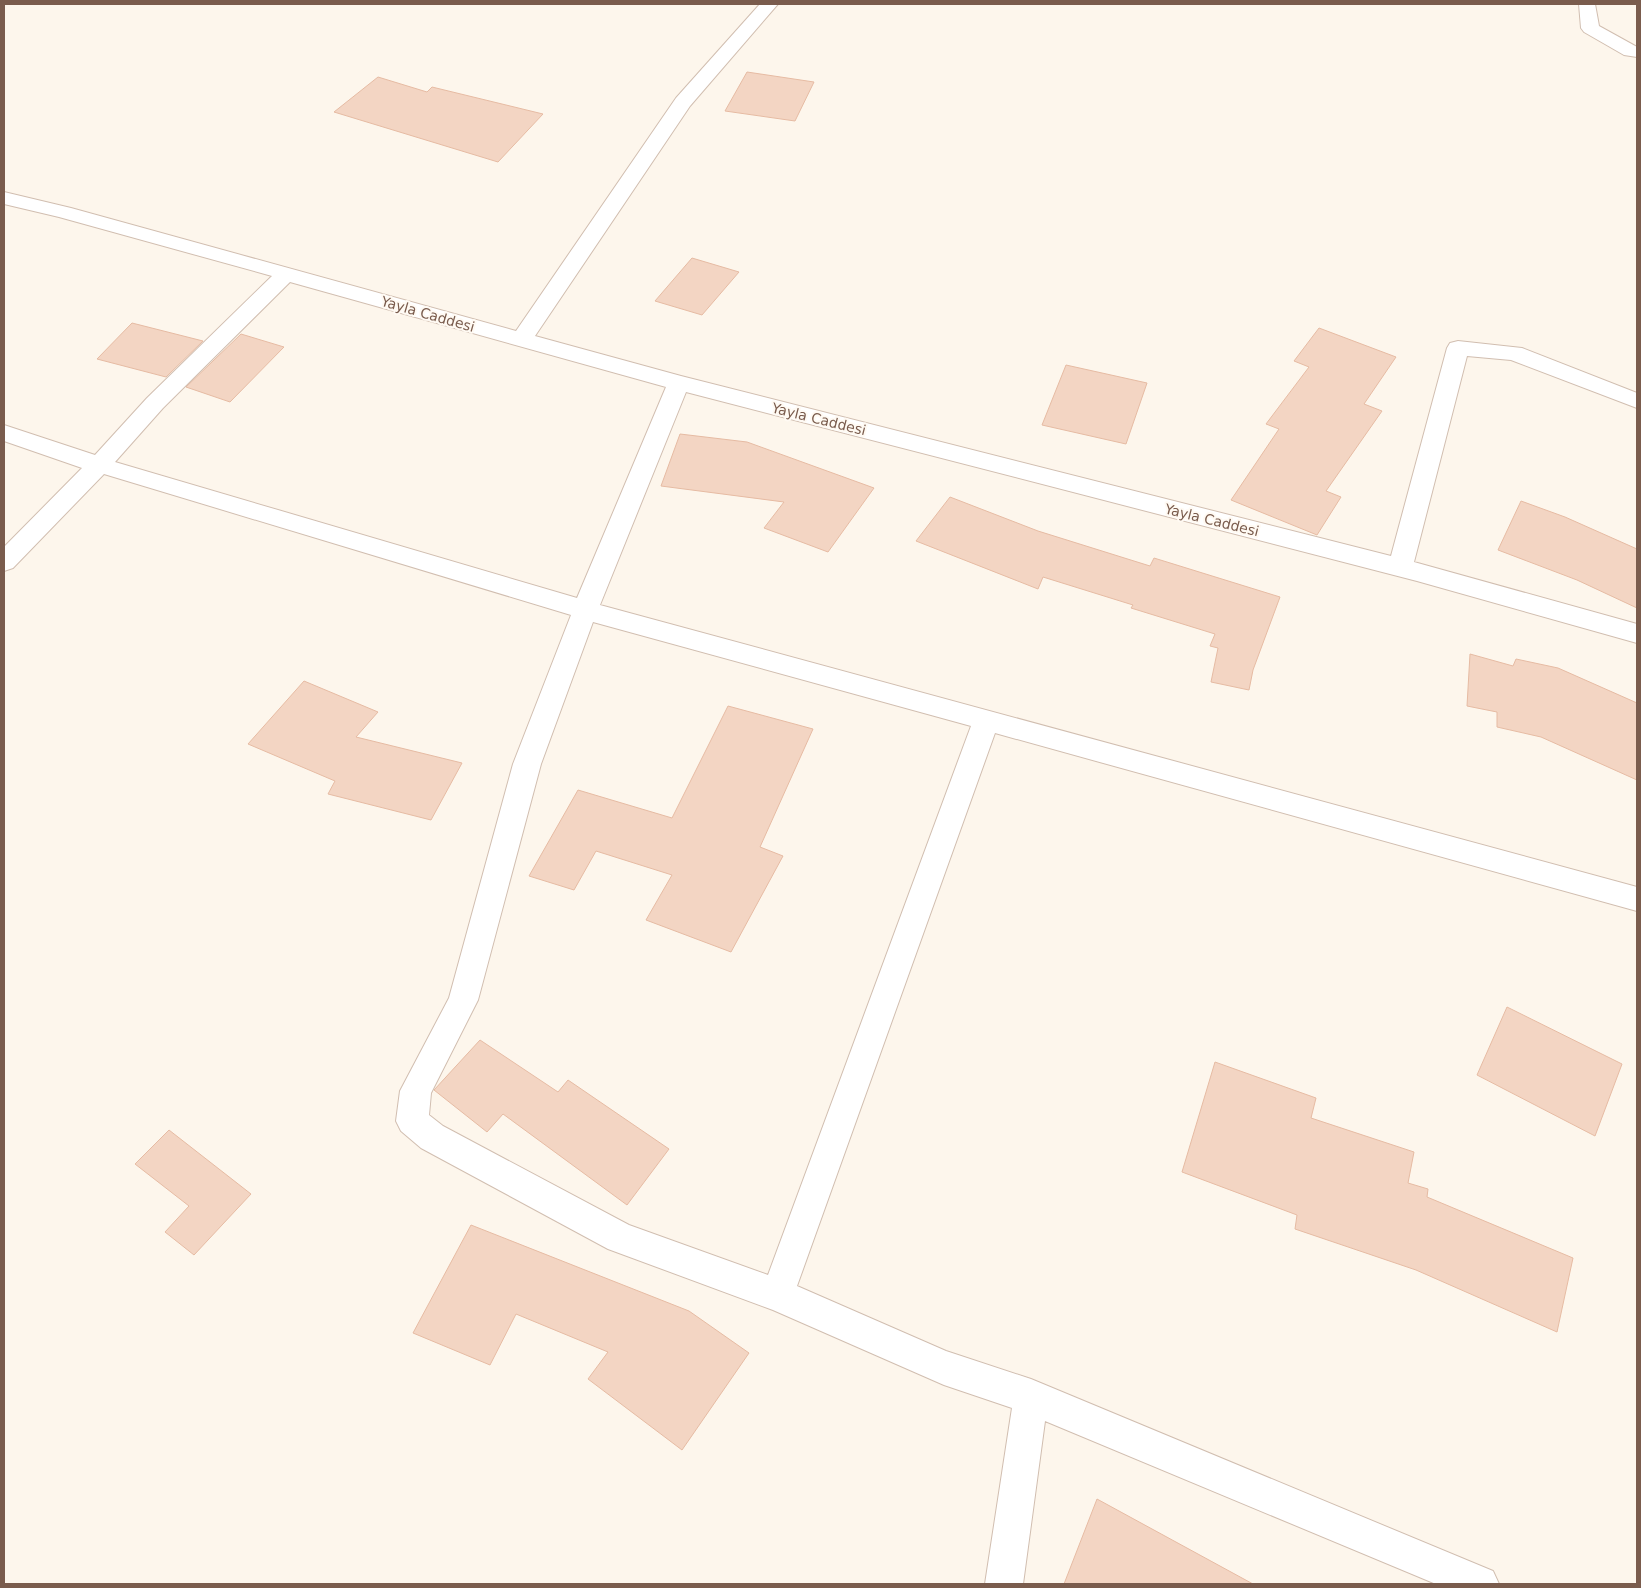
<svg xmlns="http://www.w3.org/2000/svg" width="1641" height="1588" font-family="'DejaVu Sans',sans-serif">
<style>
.building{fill:#f3d5c3;stroke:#e6bba3}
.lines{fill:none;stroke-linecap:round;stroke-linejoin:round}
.minor-casing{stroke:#d1beb0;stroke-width:2}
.minor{fill:#fff;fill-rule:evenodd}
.labels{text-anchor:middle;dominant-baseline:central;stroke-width:4;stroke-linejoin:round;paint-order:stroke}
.street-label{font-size:14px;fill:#7a5c4d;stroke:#fffaf3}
</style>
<rect width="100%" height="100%" fill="#fdf6ec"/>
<!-- building -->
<path class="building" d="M747,72L814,82L795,121L725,111Z
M378,77L427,92L432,87L543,114L498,162L334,112Z
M692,258L739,272L702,315L655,301Z
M132,323L203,341L166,377L97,359Z
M1319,328L1396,357L1364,404L1382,411L1326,491L1341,497L1317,535L1231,500L1279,429L1266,424L1309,367L1294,361Z
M241,334L284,347L230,402L186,387Z
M1066,365L1147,383L1126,444L1042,425Z
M680,434L747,442L874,488L828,552L764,528L784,502L661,486Z
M950,497L1038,531L1150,566L1154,558L1280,597L1253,670L1249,690L1211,682L1218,648L1210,646L1215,634L1131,608L1133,605L1043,577L1038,589L916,541Z
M1521,501L1565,517L1637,549V608L1577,580L1498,550Z
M1470,654L1513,666L1516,659L1558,668L1637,703V780L1541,737L1497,727V712L1467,706Z
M304,681L378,712L356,737L462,763L431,820L328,794L335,781L248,744Z
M728,706L813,729L760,847L783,856L731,952L646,920L672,875L596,851L574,890L529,876L578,790L672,818Z
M1507,1007L1622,1064L1595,1136L1477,1075Z
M480,1040L558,1092L568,1080L669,1149L627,1205L503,1114L487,1132L434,1090Z
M1215,1062L1316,1098L1311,1118L1414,1152L1408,1183L1428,1189L1427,1197L1573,1258L1557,1332L1416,1270L1295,1229L1297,1215L1182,1172Z
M169,1130L251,1194L194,1255L165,1232L189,1206L135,1164Z
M471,1225L689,1311L749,1353L682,1450L588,1379L608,1352L516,1314L490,1365L413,1333Z
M1097,1499L1253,1584H1064Z"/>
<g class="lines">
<defs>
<path id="minor" d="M760,4H778L690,106L535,336L681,376L1391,556L1447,348L1450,343L1458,341L1522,348L1637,393V408L1511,360L1467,356L1414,562L1637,624V643L1417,581L686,392L600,605L1637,887V911L995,733L797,1286L946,1351L1031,1379L1493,1571L1499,1584H1436L1045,1421L1023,1584H985L1012,1408L944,1385L773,1310L608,1249L421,1148L401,1131L396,1121L400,1091L449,998L513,764L571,615L104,474L13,568L4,571V547L82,468L4,441V425L95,455L147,398L272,276L59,217L4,204V192L71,208L516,331L676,98ZM290,282L666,387L577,598L115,462L163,408ZM593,622L971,726L768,1275L629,1225L443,1126L429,1115L431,1093L478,1000L541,764Z
M1579,4H1595L1599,26L1637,47V57L1624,55L1584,32L1581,28Z"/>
</defs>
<!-- minor casing -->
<use href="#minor" class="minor-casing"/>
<!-- minor -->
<use href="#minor" class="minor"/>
</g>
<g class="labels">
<!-- street labels -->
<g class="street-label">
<text transform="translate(428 314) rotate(16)">Yayla Caddesi</text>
<text transform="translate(819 419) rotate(14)">Yayla Caddesi</text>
<text transform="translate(1212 520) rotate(14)">Yayla Caddesi</text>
</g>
</g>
<!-- border -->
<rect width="1641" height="1588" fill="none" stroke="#7a5c4d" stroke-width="10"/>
</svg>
